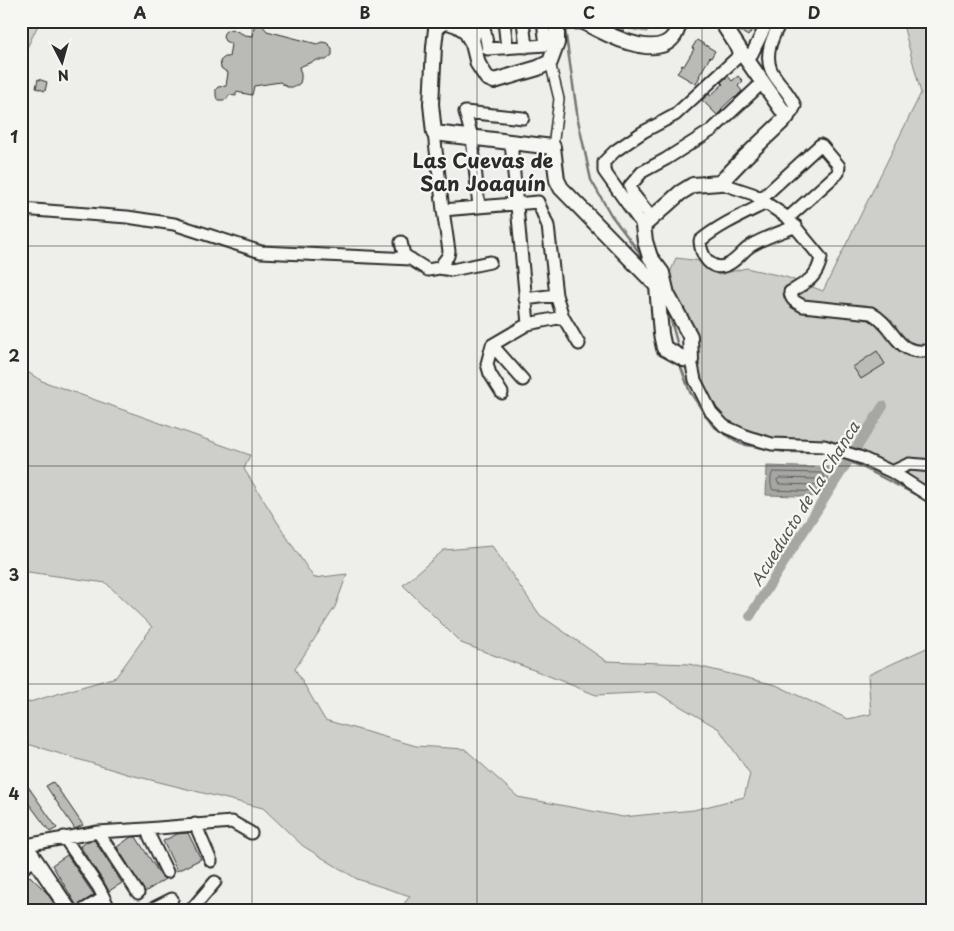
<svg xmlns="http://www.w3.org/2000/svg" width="954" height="931" font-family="'Playpen Sans',sans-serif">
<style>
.green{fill:#cececa;stroke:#7c7c7a}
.water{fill:#a6a6a3;stroke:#757573}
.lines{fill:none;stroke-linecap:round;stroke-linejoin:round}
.shore{stroke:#5c5c5b;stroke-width:1}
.stream{stroke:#757573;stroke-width:2.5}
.canal{stroke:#a6a6a3;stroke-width:10}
.building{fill:#babab7;stroke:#2b2b2b}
.pedestrian-casing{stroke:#2b2b2b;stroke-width:12}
.minor-casing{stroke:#2b2b2b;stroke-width:15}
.tertiary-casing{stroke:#2b2b2b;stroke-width:18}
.pedestrian{stroke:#f6f6f2;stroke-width:9}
.minor{stroke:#f6f6f2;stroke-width:11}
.tertiary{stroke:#f6f6f2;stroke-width:14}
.grid{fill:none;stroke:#2b2b2b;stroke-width:1;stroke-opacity:0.55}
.labels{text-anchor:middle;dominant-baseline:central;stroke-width:4.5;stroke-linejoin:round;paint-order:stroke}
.water-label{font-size:16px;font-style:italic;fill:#565655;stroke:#f6f6f2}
.district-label{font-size:20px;font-weight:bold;fill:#2b2b2b;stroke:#f6f6f2}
.neatline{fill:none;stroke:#2b2b2b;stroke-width:2}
.grid-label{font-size:16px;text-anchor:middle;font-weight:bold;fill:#2b2b2b}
</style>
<rect width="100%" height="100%" fill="#eeeeea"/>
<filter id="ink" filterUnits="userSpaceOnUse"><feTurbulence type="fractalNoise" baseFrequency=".02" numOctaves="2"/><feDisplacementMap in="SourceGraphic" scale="10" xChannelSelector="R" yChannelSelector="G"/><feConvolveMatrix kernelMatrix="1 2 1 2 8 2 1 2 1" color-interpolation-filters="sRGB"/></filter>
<g filter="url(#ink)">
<!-- green -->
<path class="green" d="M21,21H40L24,54L21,52Z
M630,21H649L647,32L628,29Z
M902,21H933V493L864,454L762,438L725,422L704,392L695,367L690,321L667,281L676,258L701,261L718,275L746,268L786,277L823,291L921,93Z
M21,368L42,381L250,455L244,469L288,539L314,578L347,574L335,607L295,669L325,720L416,746L465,749L518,797L623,817L694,810L744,797L750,774L719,729L656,692L596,695L539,672L461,643L403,585L444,550L492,546L540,615L606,661L689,664L776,685L848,719L871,714L868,675L933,645V910H399L410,896L357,879L303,846L263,808L127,774L21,742V711L26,703L116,677L152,627L106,583L21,571Z"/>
<!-- water -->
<path class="water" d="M767,466L829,468L828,497L766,495Z"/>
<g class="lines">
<!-- shore -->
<path class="shore" d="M773,472L822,473L824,475L823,490L821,492L773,490C770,486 770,476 773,472Z
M780,478L815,479L817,481V483L815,485L780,484L778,483L777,480Z"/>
<!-- stream -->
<path class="stream" d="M565,29L578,120L591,180L611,215L645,260
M668,309L679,350
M679,362L690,392L713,426L741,444L785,452H826L860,466L922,498"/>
<!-- canal -->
<path class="canal" d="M750,616L883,406"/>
</g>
<!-- building -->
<path class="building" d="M601,21H624L623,31L618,29Z
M745,21H758L748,36L740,31Z
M261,24L267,31L317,44L322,42L327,43L332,48V55L326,60H317L299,67L301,74V79L300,83L295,87H287L280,82L254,86L252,95L236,92V96L229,95L227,99L224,100H218L216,96V89L218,87L226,86L228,73L221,68L220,61L225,57H229L231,44L225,41L223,37L224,33L226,31L232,29L245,35L253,36L254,27L256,25Z
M697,40L715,51L711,58L710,57L699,76H700L696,84L677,73L682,65L684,66L694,49L692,48Z
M728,76L732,81L738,76L743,81L738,86L742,91L735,98L734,97L721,109L722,110L717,115L702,100L709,94L710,96L723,84L721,82Z
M38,79L47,82L45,91L36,88Z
M877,351L885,364L861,379L853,367Z
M53,782L68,803L83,825L75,829L46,786Z
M27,785L57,828L50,832L21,793V790Z
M188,833L201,859L177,871L163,841L177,834Z
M131,837H136L161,876L165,879L145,892L117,847Z
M94,840L122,883L109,891L105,884L80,846L87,842Z
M67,855L94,895L77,906L52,865Z
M30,876L47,893L58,910H27L21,904V883Z"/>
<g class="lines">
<defs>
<path id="pedestrian" d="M550,62L559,99L553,147"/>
<path id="minor" d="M483,21L488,49L546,45L543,21
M504,21L507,48
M523,21L526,47
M781,21C773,36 764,53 771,70C777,82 789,92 795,106L792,112L787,117
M473,44L477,21
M748,62L768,21
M434,133L443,210L449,251L448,256L439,268
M511,142L528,324
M720,183L753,194L788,218L821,258C817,278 807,282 790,292C791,300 795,302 803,306L871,313C898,328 894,358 933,350
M761,199L820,145L822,146L839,166L838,173L788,218
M766,203C744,214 719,225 700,241C701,256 711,272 727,265C737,261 743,250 752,245C765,237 782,232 796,226
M479,207L472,137L465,112L523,118
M21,209L127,217L174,224L261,252L411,259
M443,210L538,202L548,226L556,295L563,317L579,344
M652,218L633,194L630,186L642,172L666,159L712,130L762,83
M643,226L604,171V162L615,151L643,132L675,115L742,53
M401,242L404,255L428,270L439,268L452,270L490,262
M525,299L556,295
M492,345L523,380
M691,360L695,380L711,412L724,426L748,437L772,444L824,446L862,458L892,472L933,498
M502,393L490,374L487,364L492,345L528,324L563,317
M892,472L909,464L933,466
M195,824L211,861
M146,829L167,872
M98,832L138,893
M64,837L99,888L110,910
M26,845L98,832L146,829L232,822L251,833
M21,870L34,859
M83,910L104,898
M150,910L172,899
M191,910L215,882"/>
<path id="tertiary" d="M444,21L436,29L434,47L431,104L434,133L553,147L557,180L561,188L657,286L661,334L664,348L684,359L691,360L690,336L667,294L662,273L650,257L645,241L643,226L680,193L693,185L720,183L745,157L787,117L742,53L721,21
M445,21L457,25L465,30L473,44L478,64L487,78L494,81L538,68L550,62L557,43V21
M582,21C602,32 656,62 674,36C677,32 678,26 680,21
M557,22L582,21
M21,839L69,910"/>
</defs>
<!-- pedestrian casing -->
<use href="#pedestrian" class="pedestrian-casing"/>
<!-- minor casing -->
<use href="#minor" class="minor-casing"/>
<!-- tertiary casing -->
<use href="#tertiary" class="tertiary-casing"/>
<!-- pedestrian -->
<use href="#pedestrian" class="pedestrian"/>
<!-- minor -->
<use href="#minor" class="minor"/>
<!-- tertiary -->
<use href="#tertiary" class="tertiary"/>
</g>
</g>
<!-- grid -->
<path class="grid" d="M252,21V910M477,21V910M702,21V910M21,246H933M21,466H933M21,684H933"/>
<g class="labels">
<!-- water labels -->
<g class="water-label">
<text transform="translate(804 503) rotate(-58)">Acueducto de La Chanca</text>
</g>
<!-- district labels -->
<g class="district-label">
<text x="483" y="160">Las Cuevas de<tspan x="483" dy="23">San Joaquín</tspan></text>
</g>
</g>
<!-- margin -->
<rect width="954" height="931" fill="none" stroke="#f6f6f2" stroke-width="55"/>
<!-- north arrow -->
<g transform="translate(62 62) rotate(174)" stroke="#f6f6f2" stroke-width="4" paint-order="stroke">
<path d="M0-4L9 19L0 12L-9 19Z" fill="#2b2b2b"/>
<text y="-8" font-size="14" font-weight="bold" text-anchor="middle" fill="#2b2b2b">N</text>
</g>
<rect x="28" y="28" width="898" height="876" class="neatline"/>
<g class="grid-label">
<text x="140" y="19">A</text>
<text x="365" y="19">B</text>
<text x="589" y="19">C</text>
<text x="814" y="19">D</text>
<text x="14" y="143">1</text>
<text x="14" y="362">2</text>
<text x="14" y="581">3</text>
<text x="14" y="800">4</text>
</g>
</svg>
